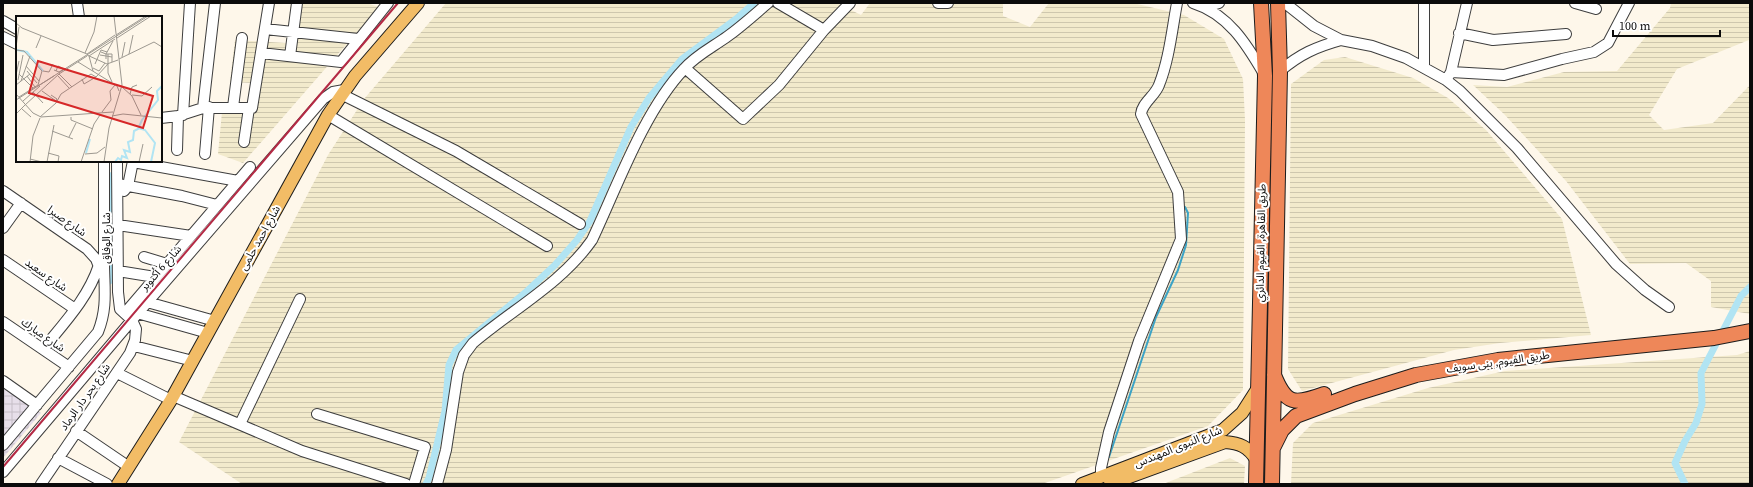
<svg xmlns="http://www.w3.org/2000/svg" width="1753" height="487" font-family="'Source Serif 4','Noto Sans Arabic',serif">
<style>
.industrial{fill:url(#industrial-grid)}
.farmland{fill:url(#farmland-rules)}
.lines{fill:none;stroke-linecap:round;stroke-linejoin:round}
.stream{stroke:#3ca3c6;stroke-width:2}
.canal{stroke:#b1e4f3;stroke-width:7}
.minor-casing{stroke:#3e3e3e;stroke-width:12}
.major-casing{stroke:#1c1c1c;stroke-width:14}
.highway-casing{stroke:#1c1c1c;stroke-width:16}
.minor{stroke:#fff;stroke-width:10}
.major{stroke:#f2bc66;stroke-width:12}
.highway{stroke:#ee8759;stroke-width:14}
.rail{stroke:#b42a45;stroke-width:2}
.labels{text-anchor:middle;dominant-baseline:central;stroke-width:4;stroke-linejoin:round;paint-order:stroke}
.street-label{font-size:11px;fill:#0b0b0b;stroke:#fff}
.inset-river{fill:none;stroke:#b1e4f3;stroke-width:2}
.inset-road{fill:none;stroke:#9d9991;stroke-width:1}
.view{fill:#d62828;fill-opacity:0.15;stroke:#d62828;stroke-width:2}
.inset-edge{fill:none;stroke:#0b0b0b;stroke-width:2}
</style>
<defs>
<pattern id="industrial-grid" width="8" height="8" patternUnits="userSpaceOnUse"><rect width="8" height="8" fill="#e7dfea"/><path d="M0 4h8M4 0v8" fill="none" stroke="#c5bec7"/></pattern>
<pattern id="farmland-rules" width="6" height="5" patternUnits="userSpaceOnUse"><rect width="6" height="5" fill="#f2eacc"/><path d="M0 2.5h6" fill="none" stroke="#cec7ae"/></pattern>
</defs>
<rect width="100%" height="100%" fill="#fef7ea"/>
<!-- industrial -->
<path class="industrial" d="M3,388L41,413L3,458Z"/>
<!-- farmland -->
<path class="farmland" d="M291,3H366L379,7L243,163L218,154L222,112L249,115L254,83L230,82L235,40L286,43Z
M446,3H837L861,15L870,3H1003V16L1030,27L1049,3H1133L1184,15L1224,39L1243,79L1245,120L1243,390L1208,426L1042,484H242L179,442L328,155L364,99Z
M1671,3H1750V44L1749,40L1677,69L1649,115L1664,130L1713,123L1750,85V314L1711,307V281L1686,263L1630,264L1566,181L1504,114L1473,85L1507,87L1564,72L1617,71L1670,8Z
M1345,57L1413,78L1448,98L1486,130L1562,219L1591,335L1500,343L1454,350L1302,391L1288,369L1291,84L1324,60Z
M1750,351V484H1291L1293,443L1313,423L1428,388L1505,371L1737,355Z
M1230,458L1245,466L1244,484H1163Z"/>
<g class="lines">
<!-- stream -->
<path class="stream" d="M1109,457L1156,317L1178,270L1186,245L1188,213L1185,207"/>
<!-- canal -->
<path class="canal" d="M109,281L113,175
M426,484L429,478L445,411L449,365L456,350L525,293L555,265L577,240L590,221L631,127L649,98L682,59L736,19L754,3
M1685,484L1675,463L1685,441L1696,423L1702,404L1701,373L1741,296L1750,287"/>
<defs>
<path id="minor" d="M77,3L79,17
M778,3L824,30
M938,3H948
M1193,3C1228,14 1246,43 1264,74
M1285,3L1314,26L1341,40L1372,46L1406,58L1446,80L1460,91L1517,148L1616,264L1645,290L1669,307
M1575,3L1596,9
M1206,7L1219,3
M3,21L17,29
M265,29L358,39
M1459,33L1493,40L1566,34
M3,37L17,44
M261,53L341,62L388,3H386
M290,56L297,3
M1424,67V3
M685,68L743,119L779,85L824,30L850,3
M1280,71C1300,54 1316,47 1341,40
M1451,72L1504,75L1562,59L1594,52L1608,43L1629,3
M1448,77L1451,72L1467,3
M341,94L456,151L580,224
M233,107L242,38
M203,108H252L269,3
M183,115L190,3
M328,115L547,246
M161,118L178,116L203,108L215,3
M244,142L249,108
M177,150L178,116
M205,154L209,107
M133,162L238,181
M118,184L182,196L217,205
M3,191L87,249L96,259L101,272
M124,191L128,186L133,161
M118,225L191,236
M3,228L21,203
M144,257L167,264
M3,260L75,309
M118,271L155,277
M147,302L215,321
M125,313L250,167
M137,313L208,333
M3,322L69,367
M134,346L193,361
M43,349C65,322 88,298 99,265
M117,373L171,400
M3,381L37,405
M173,396L302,451L406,484
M317,414L425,447L414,484
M240,424L300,299
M76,431L129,467
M3,445L98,332C108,307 104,288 104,262C104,229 104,195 104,161
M58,458L107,484
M3,472L132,320L323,99L333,92L344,90
M1101,477V468L1109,432L1139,341L1181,239L1178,192L1141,114C1142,103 1155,96 1159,85C1169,60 1172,30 1177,3
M41,484L130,353L135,340L136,329L132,320L120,309L118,292L117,161
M437,484L446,450L458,372L464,355L473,343C513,309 562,283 592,240C617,187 644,111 684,69C696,55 713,47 728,36C742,26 755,14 768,3"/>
<path id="major" d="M118,484L171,400L328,115L355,76L418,3
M1082,484L1223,430L1242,413L1258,388
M1110,484L1225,442C1240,443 1248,447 1256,459"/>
<path id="highway" d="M1274,375C1286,405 1294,405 1324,394
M1273,448L1282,430L1296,416L1355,394L1416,375L1498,360L1714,338L1750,331
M1256,484L1265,76L1261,3
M1272,484L1280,71L1278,3"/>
</defs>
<!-- minor casing -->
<use href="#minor" class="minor-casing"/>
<!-- major casing -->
<use href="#major" class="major-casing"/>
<!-- highway casing -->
<use href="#highway" class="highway-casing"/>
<!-- minor -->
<use href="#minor" class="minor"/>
<!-- major -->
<use href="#major" class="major"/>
<!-- highway -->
<use href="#highway" class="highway"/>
<!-- rail -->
<path class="rail" d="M3,467L398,3"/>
</g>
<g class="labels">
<!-- street labels -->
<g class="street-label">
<text transform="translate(67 221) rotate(35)">شارع صبرا</text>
<text transform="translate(106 238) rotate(-90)">شارع الوفاق</text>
<text transform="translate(260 238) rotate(-61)">شارع احمد حلمى</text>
<text transform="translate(1261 243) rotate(-89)">طريق القاهرة, الفيوم الدائري</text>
<text transform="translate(161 268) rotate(-49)">شارع 6 أكتوبر</text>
<text transform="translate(46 275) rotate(35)">شارع سعيد</text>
<text transform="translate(43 335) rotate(35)">شارع مبارك</text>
<text transform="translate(1498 362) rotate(-8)">طريق الفيوم, بنى سويف</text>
<text transform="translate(85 397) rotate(-55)">شارع بحر دار الرماد</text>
<text transform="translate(1178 447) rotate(-22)">شارع النبوى المهندس</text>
</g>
</g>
<!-- overview -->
<g transform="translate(16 16)">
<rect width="146" height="146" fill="#fef7ea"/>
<path class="inset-river" d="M1,34L11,36L27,55M122,112L129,114L139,127L135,146M70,137L74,123M99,146L102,142L105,144L106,140L111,142L108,134L114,136L112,126L117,124L118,115L122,113L126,104L142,84L141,75L146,70"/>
<path class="inset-road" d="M0,7L6,12L71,38M100,19L130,0M101,22L135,0M0,31L3,11M20,32L25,20M0,34L8,35L26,55L22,69L3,81M85,36L90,38L97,25M69,37L78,16L81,0M71,38L99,19M92,38V57L96,66M113,38L117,19M71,39L91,48L102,44M84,39L96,41M73,40L99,23M73,40L77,55M106,41L109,26M90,43V38H96V46M103,43L138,26L146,31M62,46L101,70L103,75M79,48L85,34L91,36M10,50L23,65M77,52L83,55L89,47M38,54L43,56L48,53L42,50L40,55M11,55L21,67M27,55L33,56L37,48M3,58L17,72M43,58L56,71M0,59L3,45M11,60L19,71M42,60L53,72M66,63L68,68L80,61M2,64L7,39M5,65L14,40M0,69L14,58M22,70L38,60M106,71L116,80L125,99M26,75L40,85L41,83L35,79M17,76L27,87M0,78L17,97L25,101L97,96M114,78L116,71L121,69M116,79L126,80L136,71M0,84L132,0M7,85L24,70M9,89L43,58L71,40M6,93L15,101M86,96L95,84L94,75L99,69M0,98L9,89M96,100L107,98L146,102M24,101L40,87L45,78L75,58L80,61L92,48M55,101V104L77,113M0,103V134M36,115L57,123M53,121L60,107M32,137L43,140L42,146M69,138L81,137L89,131M14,143L26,146M14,146L17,120L24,102M31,146L38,109M65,146L78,108L84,99M88,146L93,112L106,69L98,0M123,146L127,128"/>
<path class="view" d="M22,45L137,80L127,112L13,77Z"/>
<rect width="146" height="146" class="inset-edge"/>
</g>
<!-- border -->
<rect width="1753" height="487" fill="none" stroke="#0b0b0b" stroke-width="8"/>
<!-- scale -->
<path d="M1613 30v6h107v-6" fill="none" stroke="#0b0b0b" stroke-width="2"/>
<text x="1619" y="30" font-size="12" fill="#0b0b0b" stroke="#ffffff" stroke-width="3" paint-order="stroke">100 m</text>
</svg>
